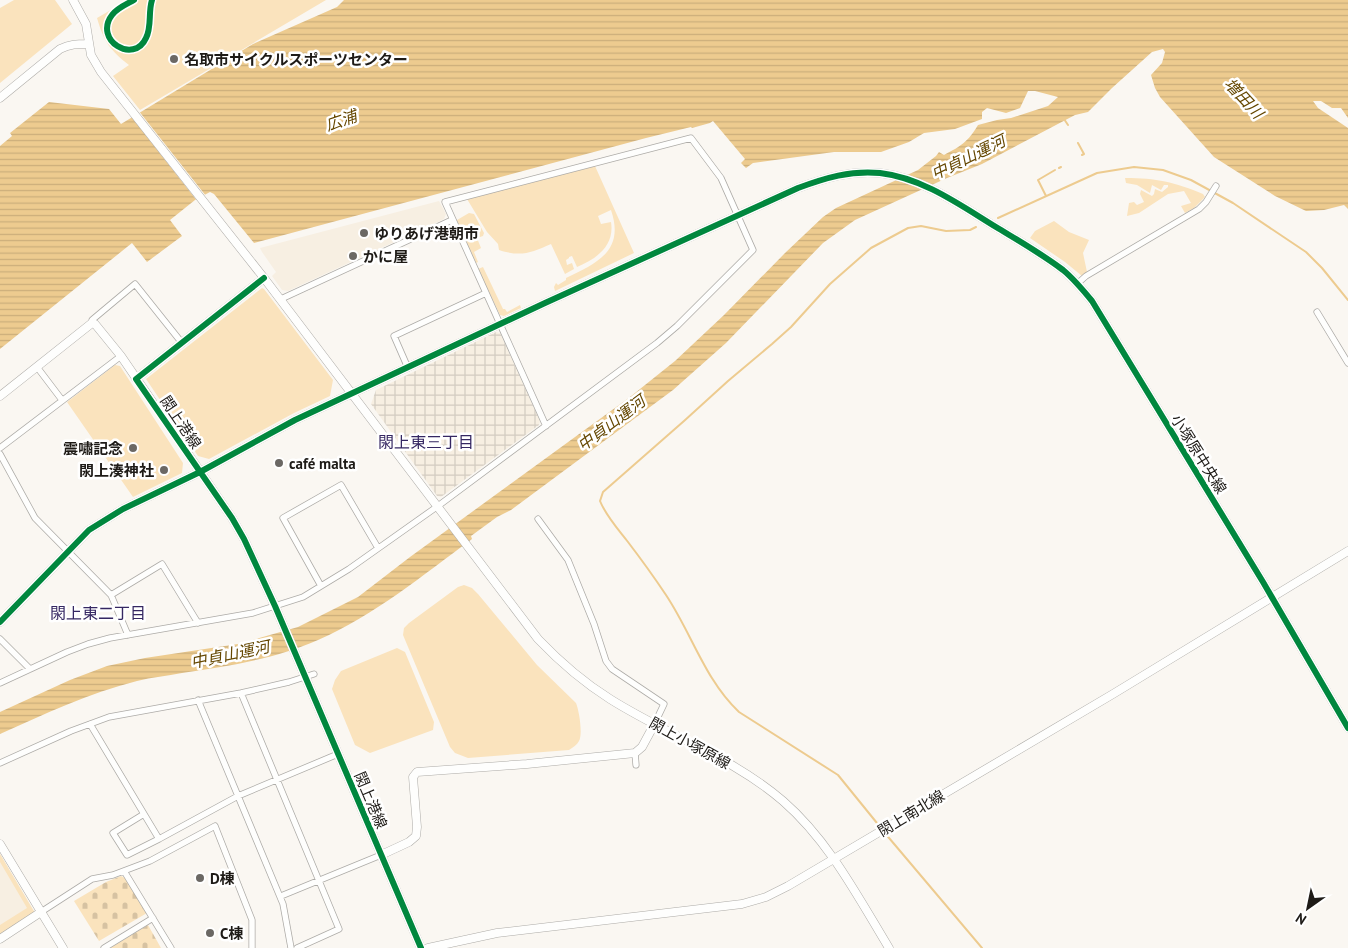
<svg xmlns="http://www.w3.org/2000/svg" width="1348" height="948" font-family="'PT Sans','Noto Sans JP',sans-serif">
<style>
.built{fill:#f7efe2}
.industrial{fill:url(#industrial-grid)}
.green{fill:#fae3bd}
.cemetery{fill:url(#cemetery-stones)}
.water{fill:url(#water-rules)}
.pier{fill:#faf7f2}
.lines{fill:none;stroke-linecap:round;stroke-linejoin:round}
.stream{stroke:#edcb8f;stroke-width:2}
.street-casing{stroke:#adaba7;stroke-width:7}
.secondary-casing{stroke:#adaba7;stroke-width:9}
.street{stroke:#fefefd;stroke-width:5.5}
.secondary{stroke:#fefefd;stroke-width:8}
.cycleway-casing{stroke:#fff;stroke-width:9}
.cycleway{stroke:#00873e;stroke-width:6}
.poi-dot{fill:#6b6864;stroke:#fff;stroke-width:2}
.labels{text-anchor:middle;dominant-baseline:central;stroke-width:5;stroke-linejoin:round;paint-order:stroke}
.poi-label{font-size:15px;font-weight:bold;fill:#1e1b17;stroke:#fff;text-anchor:start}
.street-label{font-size:15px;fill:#1e1b17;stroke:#fff}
.water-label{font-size:16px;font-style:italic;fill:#654700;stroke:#fff}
.neighbourhood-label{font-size:16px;fill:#352762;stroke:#fff}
</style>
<defs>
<pattern id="industrial-grid" width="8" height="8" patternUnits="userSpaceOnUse" patternTransform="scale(1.25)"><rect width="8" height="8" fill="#f7efe2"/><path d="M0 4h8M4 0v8" fill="none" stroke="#d3ccc1"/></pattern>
<pattern id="cemetery-stones" width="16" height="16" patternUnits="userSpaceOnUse" patternTransform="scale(1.25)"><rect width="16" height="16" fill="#fae3bd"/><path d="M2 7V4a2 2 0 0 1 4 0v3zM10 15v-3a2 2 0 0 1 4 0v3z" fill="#d6c2a2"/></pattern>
<pattern id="water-rules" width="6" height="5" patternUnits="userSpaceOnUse" patternTransform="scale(1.25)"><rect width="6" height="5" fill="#edcb8f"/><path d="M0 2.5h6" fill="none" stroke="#cbae7b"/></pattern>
</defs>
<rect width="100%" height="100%" fill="#faf7f2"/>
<!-- built -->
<path class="built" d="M439,201L446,214L444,219L288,291L282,290L272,276L276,272L262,252L260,248Z
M0,854L35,913L0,935Z"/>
<!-- industrial -->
<path class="industrial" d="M496,332L500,333L540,421L539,425L441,497L437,496L371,404L376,390Z"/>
<!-- green -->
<path class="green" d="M14,0H55L72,24L0,83V8Z
M128,0H326L140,110L113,76L129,65C110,50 104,42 97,18Z
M595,166L634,253L555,291L554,287L556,283L558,285L566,280V278C597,263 625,251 611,210L598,216L601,224L611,222C615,246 596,259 577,267L572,256L569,257V258L566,260L567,265L572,263L574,269L565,274L551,244C531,253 521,257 499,250L498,244L487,232L467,199Z
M1125,178C1157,178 1174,182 1203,194L1205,197L1194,208L1185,213L1181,206L1191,203L1184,191L1168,194L1139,213L1127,216L1129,203L1134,202L1137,205L1144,202L1140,194L1141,190L1152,196L1154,194L1155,189L1162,192L1168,187V185H1164L1161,190L1152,185L1150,193L1137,185L1126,183Z
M469,213L474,214L484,233L483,236L477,238L481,248L474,252L478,262L476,263L457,221V220Z
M1054,221L1069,232L1089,240L1083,253L1087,272L1082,276L1065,262L1030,238L1035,231Z
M483,267L503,309H505L507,312L520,305L521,308L504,316L500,315L478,269Z
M262,288L264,289L333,380L330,396L294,413L209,459L198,456L146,379Z
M115,365L120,366L183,463L182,473L133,497L67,402Z
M464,585L472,588L478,594L537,665L576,703C579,710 583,734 579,741C577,745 573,747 569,750L468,758L455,753L450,747L403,635L404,628L409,623L458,587Z
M397,648L405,652L434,722L433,730L370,753L355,745L332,689L335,680L341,671Z
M0,854L35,913L0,935V925L27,908L0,862Z"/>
<!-- cemetery -->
<path class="cemetery" d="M121,876L125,878L147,913L99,941L74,901L106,882Z
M148,925L161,948H110Z"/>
<!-- water -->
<path class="water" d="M344,0H1348V118L1341,108H1332L1321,101H1313L1318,108L1348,128V209L1344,205L1324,210L1306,211L1275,196L1214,157L1160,97L1155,88L1151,75L1162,63L1165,52L1163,49L1152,52L1112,88L1088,112L1075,115L982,164L947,178L855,220L823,243L726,343L673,390L511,510L497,517L471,536L472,539C423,575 375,615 318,640C275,659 228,666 182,673C167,676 152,677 137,681C89,693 45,714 0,734V712L70,680L107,666L145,658L238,644L298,627L358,597L410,557L630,397L675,361L724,315L785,253L823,217L836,208L918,170L936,156L939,152L944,155C961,146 968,142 978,125L997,120L1011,118L1048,106L1058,97L1035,91H1028L1020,108L1006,113L987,108L982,112V119L955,129L924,133L909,142L881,152H834L753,163L746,168L741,163L745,159L713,121L710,123L692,128L691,127L646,138L254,243L214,194L210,192L195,200L170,220L182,236L147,262L132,243L0,349V146L12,136L10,133L49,102L109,109L121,124L253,44L337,7Z"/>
<!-- pier -->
<path class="pier" d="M138,110L206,196L200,201L198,202L130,115Z"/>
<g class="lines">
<!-- stream -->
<path class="stream" d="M1064,119L1068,125
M1078,143L1084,154L1082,155
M1059,168L1061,167
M1046,196L1038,180L1055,170
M998,218L1097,173L1134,167L1163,170L1191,180L1233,203L1306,252L1322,268L1348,300
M881,828L838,775L739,712C705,680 692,634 666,595C654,577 641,559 628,542C618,529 606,516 600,501L603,492L684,421L728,381L772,344L791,327L830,284L871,248L908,228L921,226L946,231L970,230L976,227
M884,832L982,948"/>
<defs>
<path id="street" d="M1077,284L1086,276L1199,209L1206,202L1216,186
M281,299L452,220
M1317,312L1348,363
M92,323V320L135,284L182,343
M37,367L62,400
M408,368L394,336L486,293
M0,448L121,356
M0,454L35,518L111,595L128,635
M538,519L568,560L594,624L606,661L612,669L664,704L655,723
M321,586L283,518L341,485L378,548
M111,595L162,564L198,623
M0,639L30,669
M0,683L67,652L88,644L110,638L253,613L303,597L349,569L438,506L657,343L677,326L753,250L721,178L691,138L445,202L546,426
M241,693L339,929L297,948
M198,700L283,904L291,948
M90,724L159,839L238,796L338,754
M635,753L636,765
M0,763L71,731L109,717L241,693L289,682L314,674
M144,814L113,833L127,855L159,839
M124,871L171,948
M281,896L381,855
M41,912L92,879L113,875L150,861L215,826L252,920V948
M104,948L153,918"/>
<path id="secondary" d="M73,0L86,24L91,55L101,72L264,278L538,639C560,662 583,682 610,699C667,735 732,757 783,801C829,841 858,897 889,948
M0,98L60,49C70,44 77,44 88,44
M136,379L264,278
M0,396L92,323L95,324L121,356L232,518L244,539L275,606L421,948
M0,622L89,530L123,509L200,472L295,420L545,303L798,188C825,178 851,170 880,173C923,178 960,205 996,227C1019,241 1042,254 1063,270C1074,279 1083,290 1092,301L1263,582L1348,728
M0,844L63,948
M381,855L409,842L416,836L417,827L413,777L417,772L527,764L635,753L642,747L655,723
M0,939L41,912
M428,948L497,933L742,904L766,897L788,886L1113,694L1348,551"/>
</defs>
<!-- street casing -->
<use href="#street" class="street-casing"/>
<!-- secondary casing -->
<use href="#secondary" class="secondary-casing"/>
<!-- street -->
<use href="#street" class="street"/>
<!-- secondary -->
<use href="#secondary" class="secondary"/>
<defs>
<path id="cycleway" d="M134,0C127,4 117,8 112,15C93,40 134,65 146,38C152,27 148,12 152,0
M264,278L136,379L232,518L244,539L275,606L421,948
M0,622L89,530L123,509L200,472L295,420L545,303L798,188C825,178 851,170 880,173C923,178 960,205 996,227C1019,241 1042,254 1063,270C1074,279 1083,290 1092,301L1263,582L1348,728"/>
</defs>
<!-- cycleway casing -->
<use href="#cycleway" class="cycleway-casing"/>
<!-- cycleway -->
<use href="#cycleway" class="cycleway"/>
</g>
<!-- markers -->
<g class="poi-dot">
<circle cx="174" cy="59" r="5"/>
<circle cx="364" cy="233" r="5"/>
<circle cx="353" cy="256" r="5"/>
<circle cx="133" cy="448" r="5"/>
<circle cx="279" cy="463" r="5"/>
<circle cx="164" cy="470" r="5"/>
<circle cx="200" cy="878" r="5"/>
<circle cx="210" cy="933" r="5"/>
</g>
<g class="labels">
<!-- poi labels -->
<g class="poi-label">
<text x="184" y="59">名取市サイクルスポーツセンター</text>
<text x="374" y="233">ゆりあげ港朝市</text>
<text x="363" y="256">かに屋</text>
<text x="123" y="448" text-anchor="end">震嘯記念</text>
<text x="289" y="463">café malta</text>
<text x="154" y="470" text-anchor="end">閖上湊神社</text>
<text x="210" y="878">D棟</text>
<text x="220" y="933">C棟</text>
</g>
<!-- street labels -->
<g class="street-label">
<text transform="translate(181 422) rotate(56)">閖上港線</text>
<text transform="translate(1199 454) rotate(58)">小塚原中央線</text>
<text transform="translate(690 743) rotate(29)">閖上小塚原線</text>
<text transform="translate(371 800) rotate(67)">閖上港線</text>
<text transform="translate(911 813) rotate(-31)">閖上南北線</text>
</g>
<!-- water labels -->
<g class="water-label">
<text transform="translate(1244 98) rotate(47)">増田川</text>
<text transform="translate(341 120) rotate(-19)">広浦</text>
<text transform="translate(968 157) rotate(-26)">中貞山運河</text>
<text transform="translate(611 423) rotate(-37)">中貞山運河</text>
<text transform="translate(230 654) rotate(-12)">中貞山運河</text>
</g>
<!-- neighbourhood labels -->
<g class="neighbourhood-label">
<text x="426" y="442">閖上東三丁目</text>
<text x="98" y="613">閖上東二丁目</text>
</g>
</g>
<!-- north arrow -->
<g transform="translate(1308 908) rotate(213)" stroke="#ffffff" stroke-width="4" paint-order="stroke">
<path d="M0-4L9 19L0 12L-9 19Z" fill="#1e1b17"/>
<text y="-8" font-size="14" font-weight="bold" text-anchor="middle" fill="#1e1b17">N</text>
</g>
</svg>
